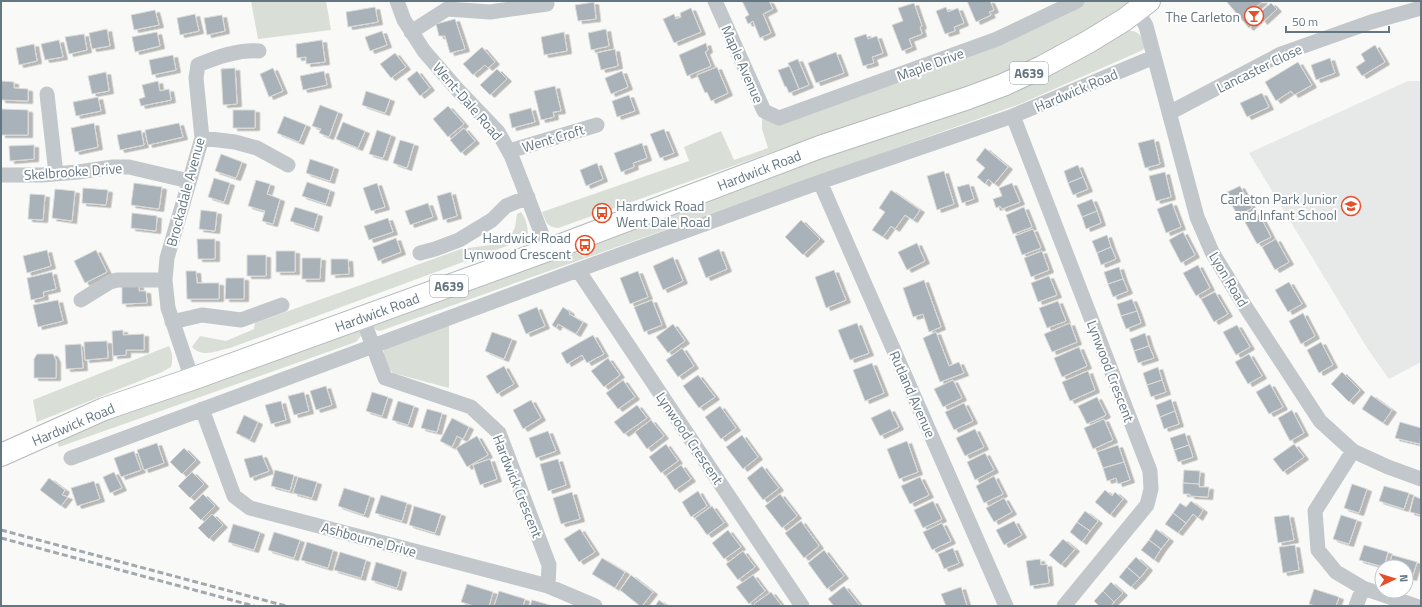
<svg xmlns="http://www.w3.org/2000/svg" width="1422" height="607" font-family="'Titillium Web',sans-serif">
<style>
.built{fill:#e7e8e8}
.green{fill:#d9ded6}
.building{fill:#a9b2b8;stroke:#dbdbd9;filter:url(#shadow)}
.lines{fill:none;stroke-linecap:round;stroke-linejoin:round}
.primary-casing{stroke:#b4b9bd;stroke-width:24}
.minor{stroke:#c2c7cb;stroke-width:15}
.primary{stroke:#fff;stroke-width:22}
.rail{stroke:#a1a9af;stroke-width:3;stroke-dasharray:6 3;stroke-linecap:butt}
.labels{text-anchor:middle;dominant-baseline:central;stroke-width:4;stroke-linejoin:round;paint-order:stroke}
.shield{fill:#fff;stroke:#929fa8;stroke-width:1}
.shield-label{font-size:13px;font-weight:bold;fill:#647682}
.poi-label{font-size:14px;fill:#647682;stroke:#fff;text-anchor:end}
.street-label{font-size:14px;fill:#647682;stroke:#fff}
</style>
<defs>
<filter id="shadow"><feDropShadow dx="4.5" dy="2.5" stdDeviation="0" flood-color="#0004"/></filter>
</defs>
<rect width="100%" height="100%" fill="#f9f9f7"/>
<!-- built -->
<path class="built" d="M1408,81H1421V362L1389,379L1369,351L1249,153Z"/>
<!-- green -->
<path class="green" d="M251,1H326L331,30L258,39Z
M1085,1H1130L1092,29L1022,66L941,97L767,154L558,228C547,227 546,222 542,212L689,161L684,147L721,131L734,160L768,148L762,129V118L1073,8Z
M1123,30C1138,31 1140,32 1145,46L1143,50L1020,104L380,331L376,330L372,326L373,322L574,251L584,257L588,254L577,248Z
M521,212C527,220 528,228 528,238L230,348C216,351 202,358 192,347L200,336L226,341L254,329L255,323L461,249L505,243L511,236L515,227L517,214Z
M449,325V388L393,373C386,367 382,357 384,348Z
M358,328L360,332L361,336L356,342L59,447L55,436Z
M169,346C173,354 173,359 171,367L162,372L37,422L33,400Z"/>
<!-- building -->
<path class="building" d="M742,1H769L773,9L763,14L771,33L760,38L753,21L748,24L745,17L749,15Z
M967,1H990L994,10L989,12L991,15L976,22Z
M1226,1H1263L1255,8L1259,13L1271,3L1277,9L1263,22L1260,18L1249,28Z
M594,2L596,19L578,21L575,5Z
M914,3L922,26L920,27L922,34L909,39L912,47L902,51L892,25L903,21L898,8Z
M375,7L378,22L348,27L346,12Z
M946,7L948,12L958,8L964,23L954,27L955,31L945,34L936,11Z
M691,8L701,32L674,43L663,19L674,14L676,19L681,17L680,13Z
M155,10L159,25L134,30L131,15Z
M195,14L199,31L180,35L177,18Z
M222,15L225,31L207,35L204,18Z
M455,19L465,49L450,53L445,36H439L436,24Z
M107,29L110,46L92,49L89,33Z
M606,29L609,46L591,50L588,33Z
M382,31L387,45L370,51L365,37Z
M157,32L160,46L135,52L132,37Z
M564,32L567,51L544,55L541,37Z
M84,34L87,50L69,54L65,37Z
M866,34L868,39L877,36L883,53L872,57L874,63L863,66L854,38Z
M59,40L63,57L45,60L41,44Z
M322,40L325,62L306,64V57L297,58L296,44Z
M706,43L708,50L705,52L711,66L687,76L679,55Z
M34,44L37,61L19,65L16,48Z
M1375,45L1385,62L1362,76L1356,67L1365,61L1361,54Z
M482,47L495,62L488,68L485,65L473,75L463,64Z
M615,49L618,66L601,70L597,53Z
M836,52L844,73L816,83L808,63Z
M395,53L406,67L391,78L380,64Z
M173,55L176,70L152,75L149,60Z
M1330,58L1335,73L1316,80L1311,65Z
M798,59L809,85L799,89L788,63Z
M1298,62L1312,85L1294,95L1291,91L1276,101L1265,82Z
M790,66L799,89L789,93L786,86L785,87L778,70Z
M717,67L728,93L711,101L707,92L705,93L697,75Z
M235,68L237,104L223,105L221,69Z
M273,68L283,91L269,97L260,74Z
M497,69L507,79L490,95L480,85Z
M324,71L327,85L303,90L300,76Z
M417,71L430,88L420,96L407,79Z
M622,71L628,87L611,94L605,78Z
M106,72L109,91L92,94L88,76Z
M1,81L14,82V88L28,89V101L1,100Z
M158,81L160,91L169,89L171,100L141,106L139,99L145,97L142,85Z
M555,86L561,111L553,112L554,117L541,120L534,91Z
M366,91L390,99L385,113L362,105Z
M1262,93L1269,107L1247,117L1240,103Z
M629,95L635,111L617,117L612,101Z
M98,97L101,111L76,116L73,102Z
M320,105L338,112L329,137L319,133L321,129L312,126Z
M448,106L464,124L448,137L433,119Z
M531,108L535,122L512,128L509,114Z
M1,109L28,110V135H1Z
M233,110H255V128H233Z
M284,116L306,125L299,142L277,133Z
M343,122L365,131L358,148L336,139Z
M94,123L98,147L75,152L71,128Z
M179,123L183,137L148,145L145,130Z
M464,128L475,141L461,153L450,140Z
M664,129L674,153L660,158L650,134Z
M141,130L144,145L120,150L117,135Z
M377,130L391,135L383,158L369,154Z
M1154,139L1160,164L1145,168L1138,143Z
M400,140L414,144L407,168L393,163Z
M642,143L647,158L633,163L634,167L621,172L614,153Z
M34,145V159L10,161L9,146Z
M985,148L1008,167L994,184L988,179L985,184L977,177L985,168L976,160Z
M221,154L242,162L236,178L215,171Z
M310,159L334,167L330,181L306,173Z
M597,163L603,179L586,186L580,170Z
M1078,165L1083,177L1068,183L1064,171Z
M944,171L954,204L937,210L927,176Z
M1165,172L1171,197L1156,201L1149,176Z
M1083,177L1088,189L1073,195L1068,183Z
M214,178L230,183L224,202L208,197Z
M256,180L270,184L267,194L280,199L273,224L262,221L265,211L248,206Z
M307,182L330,190L326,204L302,196Z
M134,183L162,187L159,209L131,205Z
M377,183L385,207L371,211L363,188Z
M1012,183L1020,202L1002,209L1000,206L996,208L993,199L1002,196L999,188Z
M969,184L974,199L962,203L957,187Z
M1240,186L1252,208L1238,216L1225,193Z
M83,188L108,190L106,205L82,203Z
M55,189L75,191L72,221L52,218Z
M891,190L920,210L913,220L905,215L895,229L891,226L883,237L872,230L885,212L879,208Z
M451,192L457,216L443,220L437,196Z
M30,194L45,195L43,220L28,219Z
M1092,199L1097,211L1082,217L1077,205Z
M428,203L433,217L410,225L405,211Z
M1172,203L1181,227L1166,233L1157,209Z
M295,207L318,214L314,229L290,221Z
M1024,207L1032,227L1013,234L1006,215Z
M201,210L217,212L215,231L199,229Z
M1097,211L1101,223L1086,229L1082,217Z
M132,213L157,216L156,231L131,228Z
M1259,214L1271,237L1257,244L1245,222Z
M388,218L393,232L369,240L364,226Z
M801,220L820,239L803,255L785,237Z
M1033,229L1041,248L1022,255L1015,236Z
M1183,232L1195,255L1181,263L1169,240Z
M1107,235L1111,247L1097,253L1092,241Z
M396,238L401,252L378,261L373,247Z
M197,239H215V259H198Z
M1276,239L1289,262L1275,270L1262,247Z
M917,243L925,261L907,270L898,252Z
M1111,247L1116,259L1101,265L1097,253Z
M719,249L727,269L706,278L698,258Z
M47,250L51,266L27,273L23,256Z
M96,250L107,272L85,283L74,261Z
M276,251H295V272H276Z
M1042,251L1049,270L1031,277L1024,258Z
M247,255H266V276H247Z
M673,257L683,281L663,290L653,266Z
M302,258H321L320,279H302Z
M331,259H348L349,274L331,275Z
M1198,265L1210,288L1196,296L1183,273Z
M1119,267L1123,279L1108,284L1104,272Z
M834,270L846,300L826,308L815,277Z
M186,271H196L197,283H219V299H187Z
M638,271L648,297L630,304L620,278Z
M52,272L56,289L43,292L44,297L31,300L27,278Z
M1049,276L1057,295L1038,302L1031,283Z
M226,278H244V299H225Z
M1123,279L1128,291L1113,297L1108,284Z
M924,280L941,327L929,332L923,314L913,317L903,288Z
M1289,282L1302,304L1288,312L1275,290Z
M139,285V291H146L147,303L122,304V286Z
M1215,292L1228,314L1214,322L1201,299Z
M1132,299L1137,311L1121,316L1117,304Z
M58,300L63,321L38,327L33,305Z
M652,300L662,325L644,332L634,307Z
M1058,301L1066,321L1047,328L1039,308Z
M537,307L545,326L526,334L518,315Z
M563,307L570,312L569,314L583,322L576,334L558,324L556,328L552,325Z
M1137,311L1141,323L1126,329L1121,316Z
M1303,313L1315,336L1301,344L1289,321Z
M857,323L869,353L850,360L838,330Z
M1070,323L1077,342L1052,352L1044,334Z
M673,324L685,341L668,353L656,337Z
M1237,325L1250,347L1236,355L1223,332Z
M123,330V335L144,334V350H126V355L113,356L112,331Z
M492,332L512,339L504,359L485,351Z
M936,332L949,366L959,362L964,373L940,382L923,338Z
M1145,333L1149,346L1134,351L1130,339Z
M593,335L604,354L587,363L582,355L567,364L561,353Z
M107,341L108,358L85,360L84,342Z
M1321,342L1333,365L1319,373L1307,350Z
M81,344L83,368L66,369L65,345Z
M1149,346L1154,358L1138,363L1134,351Z
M1079,347L1087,366L1062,377L1054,358Z
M682,348L694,366L678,377L666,360Z
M37,354H53L56,360V378H34V359Z
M1249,354L1262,376L1248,384L1235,362Z
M608,358L620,375L604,387L591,371Z
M872,363L884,393L865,401L853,370Z
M504,366L514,384L497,394L486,376Z
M1158,367L1162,380L1147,385L1143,373Z
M1088,371L1095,390L1070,401L1062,382Z
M1342,372L1360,390L1349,402L1331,384Z
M698,375L715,397L699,408L683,386Z
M623,380L635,397L618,409L606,393Z
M953,380L962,398L943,407L934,389Z
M1162,380L1166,392L1151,397L1147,385Z
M1270,384L1283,407L1269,414L1256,392Z
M326,386L332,405L316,410L310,391Z
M304,392L309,411L294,415L288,396Z
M372,392L388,397L382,416L366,411Z
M1371,395L1392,410L1383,423L1362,409Z
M1097,397L1106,415L1087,424L1078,406Z
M1171,399L1175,411L1160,417L1156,405Z
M531,400L541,418L523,429L513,410Z
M281,401L286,420L271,424L265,405Z
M398,401L414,406L408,425L392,420Z
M964,403L973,421L954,430L945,412Z
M637,405L647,418L624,434L614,422Z
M720,406L736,428L721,439L705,417Z
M427,409L442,413L437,432L421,428Z
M890,409L899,427L880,436L871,418Z
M1292,410L1304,433L1290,441L1278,418Z
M1175,411L1179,424L1164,429L1160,417Z
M244,415L258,422L250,440L236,433Z
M452,418L469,427L463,439L457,436L452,447L440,441Z
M1104,419L1113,440L1093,449L1084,428Z
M651,420L664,436L647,449L635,432Z
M1400,422L1421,428L1420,444L1395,438Z
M975,429L984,447L965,456L956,438Z
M548,431L556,451L536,458L529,438Z
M1185,433L1189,445L1174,450L1170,438Z
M742,435L758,457L743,469L726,447Z
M477,436L488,455L467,467L456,448Z
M907,441L918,472L899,479L887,449Z
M157,443L164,463L144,470L137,450Z
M666,444L678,461L661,473L649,457Z
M1294,444L1304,457L1283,472L1273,459Z
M1118,445L1124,462L1103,468L1097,452Z
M1189,445L1193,457L1178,462L1174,450Z
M184,448L196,460L182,474L170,462Z
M134,451L141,470L121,477L114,458Z
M985,453L994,470L975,480L967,462Z
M262,455L269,471L250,478L244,459Z
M490,459L497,479L480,485L473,465Z
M558,459L566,485L548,491L540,464Z
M1124,462L1130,480L1118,484L1116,478L1107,481L1103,468Z
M681,465L691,479L675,490L666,476Z
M762,466L779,488L763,500L747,478Z
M275,470L294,475L290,491L271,486Z
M1184,470L1200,471L1199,484L1183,483Z
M114,472L122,488L110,493L103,477Z
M192,472L204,484L190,498L178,486Z
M994,476L1003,494L984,503L976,486Z
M298,477L317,482L312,498L293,493Z
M920,477L929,495L910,504L901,486Z
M49,478L65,490L62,495L68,497L61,506L40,490Z
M94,481L100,499L77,506L71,488Z
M1183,483L1199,484V487H1209L1208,497L1190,496V494H1183Z
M1352,484L1367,489L1359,513L1344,508Z
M1384,486L1409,493L1404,509L1379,501Z
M344,488L370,496L364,515L338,506Z
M1105,490L1112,496L1115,492L1123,499L1110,515L1095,502Z
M698,491L707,506L691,517L682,502Z
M572,492L580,519L561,524L553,498Z
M203,494L215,506L201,520L189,508Z
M780,494L797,516L782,528L765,506Z
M381,495L407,503L402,521L375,513Z
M1414,496L1421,499V515L1410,512Z
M1004,498L1012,512L994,522L986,508Z
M933,501L942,519L923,528L914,510Z
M1191,501L1203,510L1198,518L1193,514L1186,523L1173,513L1180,503L1186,507Z
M414,506L441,514L435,533L409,525Z
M712,506L724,523L707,535L695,518Z
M1085,511L1098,521L1090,531L1077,522Z
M1173,513L1186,523L1178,533L1165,524Z
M212,514L223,525L209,539L198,528Z
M1289,515L1294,540L1278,543L1274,517Z
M1341,515L1357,520L1349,544L1333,539Z
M801,521L819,546L804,558L785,533Z
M1014,521L1022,535L1004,545L996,530Z
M1077,522L1090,531L1082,542L1070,532Z
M942,523L951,541L932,550L923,532Z
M233,524L260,532L254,550L228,542Z
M580,529L595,552L579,562L564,539Z
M1156,529L1169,539L1161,549L1149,540Z
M728,530L741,547L724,559L712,543Z
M274,532L300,540L294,558L268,550Z
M1063,539L1075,549L1061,565L1049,555Z
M1149,540L1161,549L1154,560L1141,550Z
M307,542L333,550L328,568L301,560Z
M1295,545L1299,570L1283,573L1279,547Z
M1364,545L1388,552L1384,567L1359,560Z
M953,548L959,563L944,569L938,554Z
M824,550L844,576L827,589L808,563Z
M743,551L755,567L738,580L726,564Z
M340,552L366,560L361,578L334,570Z
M1392,555L1417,562L1412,578L1406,576V567H1389Z
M1136,557L1148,568L1140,578L1127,567Z
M602,558L625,572L615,588L592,574Z
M1040,559L1041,565L1047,564L1049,583L1030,586L1026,561Z
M376,562L402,570L397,588L371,580Z
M1127,567L1140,578L1131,587L1119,577Z
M631,575L653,592L642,606H640L620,590Z
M753,575L765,591L749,604L736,587Z
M1111,582L1123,593L1114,602L1103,591Z
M467,584L493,592L489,606H474L461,602Z
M844,586L860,606H834L828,599Z
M961,587L967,606H946L941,594Z
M1314,589L1339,597L1336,606H1315L1309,604Z
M499,591L525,599L523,606H494Z
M1103,591L1114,602L1111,606H1099L1094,601Z
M771,592L782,606H756L754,604Z
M532,600L553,606H530Z
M659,600L667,606H655Z"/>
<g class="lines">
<defs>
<path id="primary" d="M1,455L104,409L192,379L548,250L820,147L968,98L1003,85L1042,67L1088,42L1124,20L1149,1"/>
</defs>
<!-- primary casing -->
<use href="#primary" class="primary-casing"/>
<!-- minor -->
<path class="minor" d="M397,1L404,20L424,51L457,89L498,132L511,155L548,250
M715,1L764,111L779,118L997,39L1077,1
M1137,10L1146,26L1197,217L1212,252L1243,303L1320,421L1353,451L1388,467L1421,479
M411,32L447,9L490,12L547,4
M47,94L56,174
M1169,113L1281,54L1371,22L1421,8
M1013,116L1150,471L1151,489L1147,505L1064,606
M202,138L235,142L257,148L288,165
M509,151L597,125
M3,175H42L78,172L113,167H129L189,181
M820,182L1006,606
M420,253L435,249L459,240L492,220L506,206L528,197
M578,270L802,606
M81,300L110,282L117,280H165
M362,317L385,378L471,407L499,433L549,565L548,586
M172,322L202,315L241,320L282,305
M192,379L168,308L165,280L167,258L202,138L196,78L198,65C217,57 239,49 259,51
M202,409L234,496L250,508L548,586L595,606
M1353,451L1315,511L1318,550L1336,572L1363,588L1416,606
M71,458L578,270L820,182L1013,116L1154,57
M1356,606L1363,588"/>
<!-- primary -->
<use href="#primary" class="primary"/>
<!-- rail -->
<path class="rail" d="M1,530L286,606
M1,538L254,606"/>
</g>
<!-- icons -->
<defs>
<symbol id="bar-ring" viewBox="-11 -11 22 22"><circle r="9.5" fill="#fff" stroke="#e5502a" stroke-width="1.5"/><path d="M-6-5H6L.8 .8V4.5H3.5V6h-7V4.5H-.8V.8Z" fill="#e5502a"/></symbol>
<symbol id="school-ring" viewBox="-11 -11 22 22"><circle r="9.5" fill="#fff" stroke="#e5502a" stroke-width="1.5"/><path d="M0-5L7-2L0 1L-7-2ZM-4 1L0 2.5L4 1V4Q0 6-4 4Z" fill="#e5502a"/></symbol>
<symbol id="bus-ring" viewBox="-11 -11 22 22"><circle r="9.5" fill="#fff" stroke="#e5502a" stroke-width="1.5"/><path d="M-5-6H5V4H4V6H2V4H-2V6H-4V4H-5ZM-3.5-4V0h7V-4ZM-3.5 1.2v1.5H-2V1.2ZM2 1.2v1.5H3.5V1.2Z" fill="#e5502a"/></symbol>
</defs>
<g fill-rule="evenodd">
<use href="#bar-ring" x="1243" y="5" width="22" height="22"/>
<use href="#school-ring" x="1340" y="195" width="22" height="22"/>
<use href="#bus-ring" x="591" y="202" width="22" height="22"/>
<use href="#bus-ring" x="574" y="234" width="22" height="22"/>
</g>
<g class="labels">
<!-- shield labels -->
<g class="shield">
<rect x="1010" y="62" width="38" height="22" rx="3"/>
<rect x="430" y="275" width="38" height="22" rx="3"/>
</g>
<g class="shield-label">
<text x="1029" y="73">A639</text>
<text x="449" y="286">A639</text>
</g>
<!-- poi labels -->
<g class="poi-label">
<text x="1240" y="16">The Carleton</text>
<text x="1337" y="198">Carleton Park Junior<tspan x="1337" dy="16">and Infant School</tspan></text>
<text x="616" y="205" text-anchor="start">Hardwick Road<tspan x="616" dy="16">Went Dale Road</tspan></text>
<text x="571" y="237">Hardwick Road<tspan x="571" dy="16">Lynwood Crescent</tspan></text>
</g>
<!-- street labels -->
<g class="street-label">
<text transform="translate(743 64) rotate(66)">Maple Avenue</text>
<text transform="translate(930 64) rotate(-20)">Maple Drive</text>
<text transform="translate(1259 68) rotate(-26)">Lancaster Close</text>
<text transform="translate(1076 90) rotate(-23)">Hardwick Road</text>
<text transform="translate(468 101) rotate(49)">Went-Dale Road</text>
<text transform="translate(553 138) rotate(-17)">Went Croft</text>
<text transform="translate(759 170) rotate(-21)">Hardwick Road</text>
<text transform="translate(73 171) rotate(-4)">Skelbrooke Drive</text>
<text transform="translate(185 192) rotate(-75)">Brockadale Avenue</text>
<text transform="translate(1229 279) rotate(59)">Lyon Road</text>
<text transform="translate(377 312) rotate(-20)">Hardwick Road</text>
<text transform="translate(1111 371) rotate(69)">Lynwood Crescent</text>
<text transform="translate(913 394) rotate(66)">Rutland Avenue</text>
<text transform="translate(73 424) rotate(-23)">Hardwick Road</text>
<text transform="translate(690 438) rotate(56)">Lynwood Crescent</text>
<text transform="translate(518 486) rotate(68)">Hardwick Crescent</text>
<text transform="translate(369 539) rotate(15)">Ashbourne Drive</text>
</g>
</g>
<!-- border -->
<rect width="1422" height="607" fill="none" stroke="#647682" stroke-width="4"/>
<!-- north arrow -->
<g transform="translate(1394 579) rotate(86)"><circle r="19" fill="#ffffff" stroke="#c1c8cd"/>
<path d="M0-3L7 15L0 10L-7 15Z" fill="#e5502a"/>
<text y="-6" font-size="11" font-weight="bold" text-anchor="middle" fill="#647682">N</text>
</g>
<!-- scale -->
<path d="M1286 26v6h103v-6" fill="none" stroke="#647682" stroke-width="2"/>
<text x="1292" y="26" font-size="12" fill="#647682" stroke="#ffffff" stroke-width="3" paint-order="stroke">50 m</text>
</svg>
